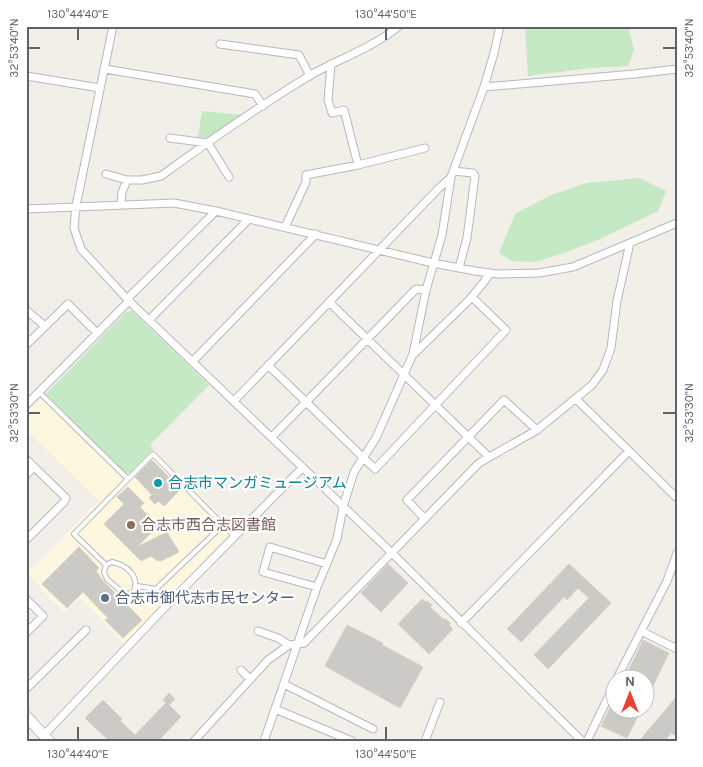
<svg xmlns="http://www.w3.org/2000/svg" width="703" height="767" font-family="Karla,'Noto Sans JP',sans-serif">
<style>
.commercial{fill:#fef7e0}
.green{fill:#c5e8c5}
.building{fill:#cccac5;stroke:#d6d1c6}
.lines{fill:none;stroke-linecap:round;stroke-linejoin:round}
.lane-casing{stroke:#b5b8bc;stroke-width:6}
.street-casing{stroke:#b5b8bc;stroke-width:9}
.secondary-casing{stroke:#b6babf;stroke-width:12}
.lane{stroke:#fff;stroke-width:4}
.street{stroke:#fff;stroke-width:7}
.secondary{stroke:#fff;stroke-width:10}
.ticks{fill:none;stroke:#5f6368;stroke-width:2}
.culture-dot{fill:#0f9aa8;stroke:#fff;stroke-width:2}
.education-dot{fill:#8d6e63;stroke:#fff;stroke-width:2}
.service-dot{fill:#5c6f8a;stroke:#fff;stroke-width:2}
.labels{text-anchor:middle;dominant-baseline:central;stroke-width:4.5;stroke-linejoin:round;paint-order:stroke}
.culture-label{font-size:15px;fill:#0d838f;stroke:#fff;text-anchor:start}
.education-label{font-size:15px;fill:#785e54;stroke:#fff;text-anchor:start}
.service-label{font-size:15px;fill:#4e5e75;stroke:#fff;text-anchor:start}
.neatline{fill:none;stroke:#5f6368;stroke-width:2}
.ticks-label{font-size:12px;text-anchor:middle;fill:#5f6368}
</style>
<rect width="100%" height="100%" fill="#f1efe8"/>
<!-- commercial -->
<path class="commercial" d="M46,394L125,473H131L153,449L235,531L126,645L80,598L64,613L27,573L99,501L26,430V413Z"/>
<!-- green -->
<path class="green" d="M525,26H628L634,50L628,66L591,68L528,76Z
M202,111L242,115L208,138L198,137Z
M639,178L666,191L658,211L600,239L564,253L535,262L512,261L499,253L515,214L551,195L586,183Z
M132,311L209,385L150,445L153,449L131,473H125L46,394L126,312Z"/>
<!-- building -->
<path class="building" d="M152,460L181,489L164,506L158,501L155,504L149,498L152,495L135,477Z
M128,487L144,503L140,507L158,526L137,547L167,532L179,552L161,561L156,560L151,556L141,561L104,524L124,504L117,497Z
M79,547L99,568L96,571L104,582L142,620L123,638L105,620L108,618L83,592L67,608L42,584Z
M388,564L408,583L381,612L361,593Z
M569,564L611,603L548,669L534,655L589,598L578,588L567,600L564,597L521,642L507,629Z
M422,599L426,602L427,601L432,605L430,607L444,620L446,619L450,623L449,625L453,629L429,654L398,624Z
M347,625L383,643L382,645L423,667L400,708L325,666Z
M643,640L669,653L646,700V680H624Z
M169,693L175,699L169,705L181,717L158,741H109L85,718L103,700L122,719L120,721L135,735L166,703L163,700Z
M616,696V710H641L627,738L601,726Z
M677,696V737L671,733L665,741H639Z"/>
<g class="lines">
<defs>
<path id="lane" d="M39,392L128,479L74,534L106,565
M128,479L153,454L234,536
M112,562C127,565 141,577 133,593L124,594L107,579L104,572L106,565Z
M137,586L156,589L169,603
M156,589L223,525"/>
<path id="street" d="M113,26L76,206L74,228L81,249L129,301L392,553L582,741
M220,44L299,55L310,76
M331,64L328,100L332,113L344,110L358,165
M105,69L255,94L263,106
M26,76L100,88
M484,87L634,74L677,69
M170,138L208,143L229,177
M453,171L473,173L475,176L467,238L459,268
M106,174L127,180
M121,204L122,192L127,180H142L161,176C209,141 258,107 309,76C338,59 373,48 399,26
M26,209L174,203L216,211L433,263L475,271L497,274L539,273L573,267L677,223
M285,227L306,182V175L358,165L425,148
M329,302L489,457
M26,310L45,326
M149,320L249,219
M26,345L68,304L97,333
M414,354L469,300L484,282L490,273
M193,361L316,234
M268,365L375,469L506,330L472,297
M576,399L677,498
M234,401L438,189L451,177
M26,405L129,301L130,296L216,211
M272,437L416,289L426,290
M26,459L66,498L64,502L26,540
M26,475L34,467
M425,519L407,500L504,400L537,430
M317,587L263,572L270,547L327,564
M26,599L43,616L26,633
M461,623L629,451
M258,631L278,638L289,645
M641,631L677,649
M241,670L250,679
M616,680L667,581L677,553
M284,684L373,729
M26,689L86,630
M275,709L352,741
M44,735L169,603L302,468
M194,741L268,660L289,645L304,643L479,463L537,430L592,385L603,370L611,348L617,301L630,243
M264,741L317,587L337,539L343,507L354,472L376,438L413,354L426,290L442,235L451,177L484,87L494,53L500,26
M425,741L440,702
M587,741L616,681"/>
<path id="secondary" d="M26,716L49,741"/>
</defs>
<!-- lane casing -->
<use href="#lane" class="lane-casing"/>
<!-- street casing -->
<use href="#street" class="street-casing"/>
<!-- secondary casing -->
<use href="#secondary" class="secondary-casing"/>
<!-- lane -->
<use href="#lane" class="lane"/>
<!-- street -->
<use href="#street" class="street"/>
<!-- secondary -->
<use href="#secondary" class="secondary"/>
</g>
<!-- ticks -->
<path class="ticks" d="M78,28V40M386,28V40M28,48H40M663,48H676M28,413H40M663,413H676M78,727V740M386,727V740"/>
<!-- markers -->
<circle class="culture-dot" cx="158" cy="483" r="5"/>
<circle class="education-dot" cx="131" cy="525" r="5"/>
<circle class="service-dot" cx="105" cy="598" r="5"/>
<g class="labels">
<!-- culture labels -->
<g class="culture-label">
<text x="168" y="483">合志市マンガミュージアム</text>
</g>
<!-- education labels -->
<g class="education-label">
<text x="141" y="525">合志市西合志図書館</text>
</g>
<!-- service labels -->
<g class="service-label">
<text x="115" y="598">合志市御代志市民センター</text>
</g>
</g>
<!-- border -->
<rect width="703" height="767" fill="none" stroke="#ffffff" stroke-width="55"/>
<!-- north arrow -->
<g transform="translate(630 694)"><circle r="24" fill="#ffffff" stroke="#bfc1c3"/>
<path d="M0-4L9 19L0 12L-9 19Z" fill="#ea4335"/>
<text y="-8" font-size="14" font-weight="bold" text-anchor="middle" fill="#5f6368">N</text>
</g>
<rect x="28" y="28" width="648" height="712" class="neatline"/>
<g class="ticks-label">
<text x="78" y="18">130°44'40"E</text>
<text x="386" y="18">130°44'50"E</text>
<text transform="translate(14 48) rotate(-90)" y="4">32°53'40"N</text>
<text transform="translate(689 48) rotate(-90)" y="4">32°53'40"N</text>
<text transform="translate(14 413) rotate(-90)" y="4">32°53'30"N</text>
<text transform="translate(689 413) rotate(-90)" y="4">32°53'30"N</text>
<text x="78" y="758">130°44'40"E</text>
<text x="386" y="758">130°44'50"E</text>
</g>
</svg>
